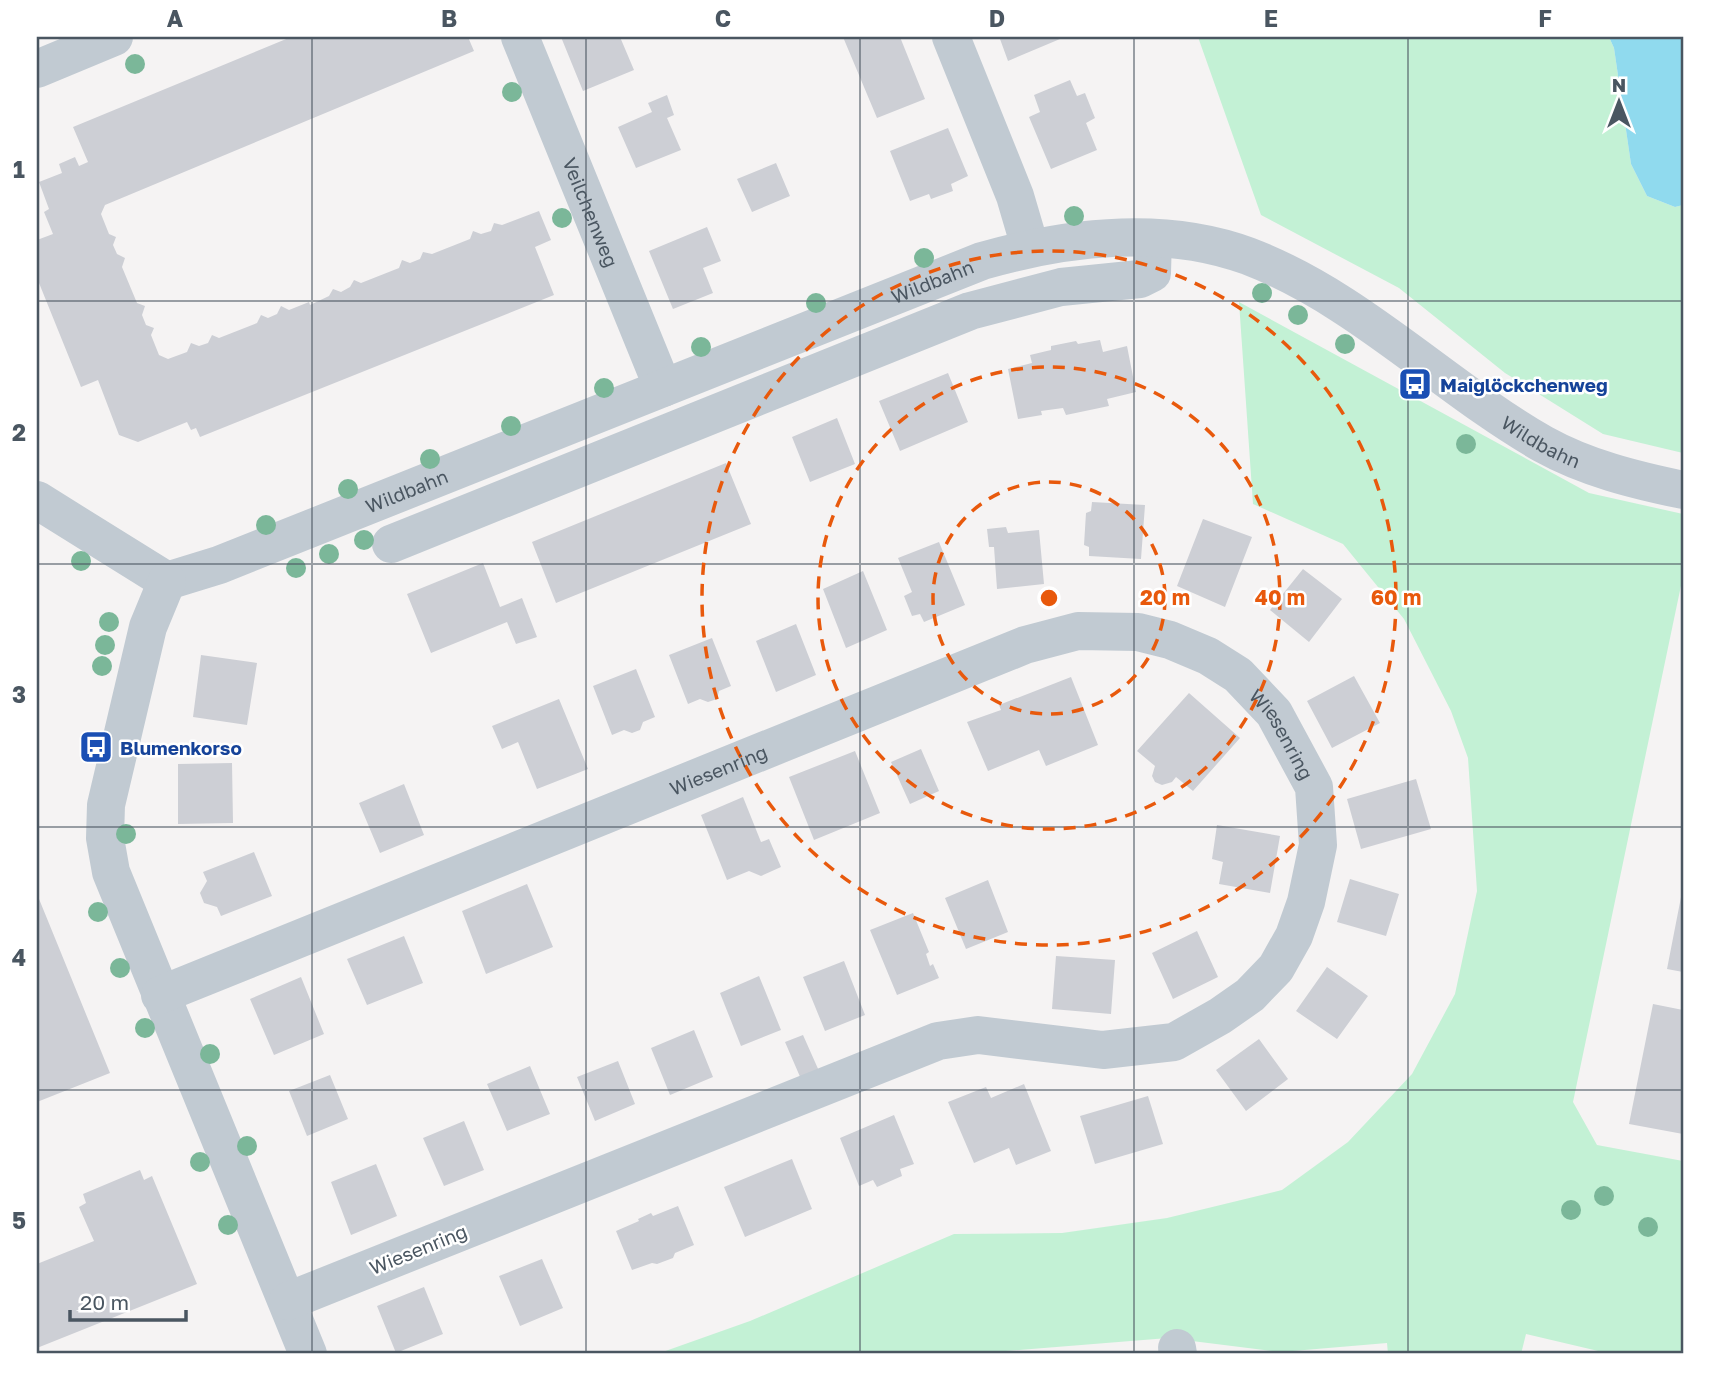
<svg xmlns="http://www.w3.org/2000/svg" width="1720" height="1391" font-family="'Golos Text',sans-serif">
<style>
.green{fill:#c3f1d5}
.water{fill:#90daee}
.building{fill:#cdcfd5}
.lines{fill:none;stroke-linecap:round;stroke-linejoin:round}
.minor{stroke:#c1cad2;stroke-width:38}
.tree{fill:#7bb799}
.grid{fill:none;stroke:#4a5661;stroke-width:2;stroke-opacity:0.55}
.ring{fill:none;stroke:#e8590c;stroke-width:3.5;stroke-dasharray:12 9}
.labels{text-anchor:middle;dominant-baseline:central;stroke-width:5;stroke-linejoin:round;paint-order:stroke}
.street-label{font-size:19px;fill:#4a5661;stroke:#fff}
.transit-label{font-size:19px;font-weight:bold;fill:#164399;stroke:#fff;text-anchor:start}
.centre{fill:#e8590c;stroke:#fff;stroke-width:3.5}
.ring-label{font-size:21px;text-anchor:middle;font-weight:bold;fill:#e8590c;stroke:#fff;stroke-width:5;stroke-linejoin:round;paint-order:stroke}
.neatline{fill:none;stroke:#4a5661;stroke-width:2.5}
.grid-label{font-size:23px;text-anchor:middle;font-weight:bold;fill:#4a5661}
</style>
<rect width="100%" height="100%" fill="#f5f3f3"/>
<!-- green -->
<path class="green" d="M1198,37H1609L1614,48L1631,164L1647,196L1675,207L1683,205V453L1603,434L1505,373L1399,288L1261,215Z
M1239,302L1589,493L1683,514V576L1573,1102L1597,1145L1683,1161V1354H1611L1526,1334L1521,1354H1388L1387,1343L1281,1352L1168,1338L969,1354H657L750,1321L954,1234L1062,1233L1167,1218L1282,1190L1348,1142L1412,1074L1455,994L1477,891L1468,758L1451,711L1404,619L1343,544L1253,504Z"/>
<!-- water -->
<path class="water" d="M1609,37H1683V205L1675,207L1647,196L1631,164L1614,48Z"/>
<!-- building -->
<path class="building" d="M291,37H468L474,51L105,205L101,214L109,234L116,237L113,245L117,254L125,258L122,267L137,303L145,306L142,315L146,325L154,328L151,335L159,355L168,359L187,352L191,343L199,346L208,343L212,335L219,338L257,323L261,315L268,318L277,314L281,306L289,310L309,302L310,305L329,296L333,289L341,292L350,287L354,280L361,283L399,268L402,260L410,263L420,259L423,252L432,254L470,239L473,231L481,234L491,231L494,223L502,225L539,211L551,240L535,247L554,295L200,437L196,428L191,430L187,422L138,442L119,435L98,380L81,387L37,278V240L53,234L44,212L49,209L39,182L62,173L59,164L75,157L79,166L88,162L73,127Z
M561,37H620L634,70L583,91Z
M843,37H900L925,99L877,118Z
M1003,37H1059L1060,39L1008,61L1000,39Z
M1070,80L1077,96L1085,93L1095,118L1086,123L1097,150L1051,169L1029,117L1040,112L1034,95Z
M667,95L674,115L667,118L681,150L636,168L618,127L652,112L648,103Z
M948,128L968,176L951,184L953,191L931,199L929,194L910,201L890,151Z
M776,163L790,196L752,212L737,179Z
M707,227L721,261L703,268L713,293L673,309L649,251Z
M1100,340L1103,352L1127,346L1136,392L1107,399L1109,406L1066,415L1063,408L1041,411L1042,415L1018,419L1008,369L1032,363L1030,355L1051,350V346L1076,341L1078,344Z
M948,373L968,422L900,451L879,401Z
M837,418L855,464L810,482L792,437Z
M726,463L751,524L556,603L532,542Z
M1092,502L1145,505L1141,559L1089,556V547L1084,545L1086,513L1091,511Z
M1203,519L1252,537L1225,607L1177,586Z
M1006,527L1008,533L1039,530L1044,584L997,589L994,547H989L987,529Z
M939,542L965,605L924,622L920,614L912,616L904,596L912,592L898,558Z
M483,563L500,607L522,598L537,637L516,644L507,622L431,653L407,594Z
M1303,569L1342,599L1309,642L1270,610Z
M863,571L887,630L846,648L823,589Z
M796,624L816,675L776,692L756,641Z
M712,638L731,686L719,691L717,699L708,702L700,699L688,704L669,655Z
M201,655L257,663L247,725L193,717Z
M636,669L655,717L643,722L640,730L632,733L624,730L612,735L593,686Z
M1354,676L1380,723L1332,748L1307,701Z
M1071,677L1098,745L1046,766L1039,750L988,771L967,722L1001,710L999,705Z
M1189,693L1240,738L1193,791L1176,777L1172,782L1162,785L1155,782L1152,776L1155,766L1137,751Z
M559,699L588,769L537,789L518,742L502,749L492,726Z
M921,749L939,791L910,804L891,762Z
M855,751L880,813L814,840L789,777Z
M232,763L233,823L178,824V764Z
M1416,779L1431,829L1361,849L1347,799Z
M404,784L424,835L380,853L359,803Z
M743,797L761,842L769,839L781,867L761,876L749,871L727,880L701,815Z
M1217,825L1280,836L1270,893L1219,884L1223,862L1212,859Z
M254,852L272,896L221,916L217,907L204,903L200,893L207,881L203,872Z
M1350,879L1399,894L1386,936L1337,922Z
M988,880L1008,932L966,949L945,898Z
M527,884L553,947L486,974L462,911Z
M1682,892H1683V972L1667,969Z
M37,894L110,1073L37,1102Z
M913,913L929,952L926,954L930,966L933,964L939,978L897,995L870,930Z
M1197,931L1218,977L1173,999L1152,953Z
M404,936L423,983L367,1005L347,959Z
M1056,956L1115,960L1111,1014L1052,1009Z
M844,961L865,1015L825,1031L803,977Z
M1327,967L1368,996L1337,1039L1296,1011Z
M759,976L781,1030L741,1046L720,993Z
M301,977L324,1034L274,1055L250,999Z
M1653,1004L1683,1010V1134L1629,1124Z
M694,1030L713,1077L670,1095L651,1048Z
M803,1035L819,1071L801,1079L785,1042Z
M1259,1039L1288,1079L1246,1111L1216,1070Z
M618,1061L635,1104L595,1121L577,1077Z
M530,1066L550,1114L507,1131L487,1084Z
M330,1075L348,1119L307,1136L289,1091Z
M1024,1084L1051,1151L1016,1165L1009,1148L974,1163L948,1102L986,1087L991,1098Z
M1148,1096L1163,1144L1095,1164L1080,1116Z
M894,1115L914,1164L900,1169L902,1176L877,1187L873,1180L859,1186L840,1138Z
M464,1121L484,1170L444,1186L423,1138Z
M792,1159L812,1209L745,1237L724,1187Z
M376,1164L397,1216L351,1235L331,1182Z
M140,1170L144,1180L152,1176L197,1284L37,1348V1264L94,1241L79,1207L86,1203L83,1194Z
M678,1206L694,1245L675,1253L673,1258L657,1264L652,1263L632,1270L616,1231L639,1221L638,1219L651,1213L653,1216Z
M542,1259L563,1308L520,1326L499,1276Z
M424,1287L443,1334L396,1353L377,1306Z"/>
<g class="lines">
<!-- minor -->
<g class="minor">
<path id="s1" d="M520,37L663,388"/>
<path d="M951,37L1015,196L1030,247"/>
<path d="M37,69L114,37"/>
<path d="M37,500L167,581"/>
<path d="M391,544L970,311L1061,287L1140,279L1152,273L1153,238"/>
<path id="s2" d="M167,581L219,565L982,261C1066,237 1164,225 1248,256C1358,298 1442,386 1543,444C1586,468 1635,480 1683,490"/>
<path d="M167,581L148,627L106,805L105,838L111,872L308,1354"/>
<path id="s3" d="M160,995L1025,645L1078,631L1138,632L1170,640L1208,656L1238,675L1274,713L1314,787L1318,845L1306,902L1294,936L1276,968L1250,995L1220,1016L1174,1042L1103,1050L978,1035L938,1041L288,1301"/>
<path d="M1177,1348L1178,1354"/>
</g>
</g>
<!-- trees -->
<g class="tree">
<circle cx="135" cy="64" r="10"/>
<circle cx="512" cy="92" r="10"/>
<circle cx="1074" cy="216" r="10"/>
<circle cx="562" cy="218" r="10"/>
<circle cx="924" cy="258" r="10"/>
<circle cx="1262" cy="293" r="10"/>
<circle cx="816" cy="303" r="10"/>
<circle cx="1298" cy="315" r="10"/>
<circle cx="1345" cy="344" r="10"/>
<circle cx="701" cy="347" r="10"/>
<circle cx="604" cy="388" r="10"/>
<circle cx="511" cy="426" r="10"/>
<circle cx="1466" cy="444" r="10"/>
<circle cx="430" cy="459" r="10"/>
<circle cx="348" cy="489" r="10"/>
<circle cx="266" cy="525" r="10"/>
<circle cx="364" cy="540" r="10"/>
<circle cx="329" cy="554" r="10"/>
<circle cx="81" cy="561" r="10"/>
<circle cx="296" cy="568" r="10"/>
<circle cx="109" cy="622" r="10"/>
<circle cx="105" cy="645" r="10"/>
<circle cx="102" cy="666" r="10"/>
<circle cx="126" cy="834" r="10"/>
<circle cx="98" cy="912" r="10"/>
<circle cx="120" cy="968" r="10"/>
<circle cx="145" cy="1028" r="10"/>
<circle cx="210" cy="1054" r="10"/>
<circle cx="247" cy="1146" r="10"/>
<circle cx="200" cy="1162" r="10"/>
<circle cx="1604" cy="1196" r="10"/>
<circle cx="1571" cy="1210" r="10"/>
<circle cx="228" cy="1225" r="10"/>
<circle cx="1648" cy="1227" r="10"/>
</g>
<!-- grid -->
<path class="grid" d="M312,37V1354M586,37V1354M860,37V1354M1134,37V1354M1408,37V1354M37,301H1683M37,564H1683M37,827H1683M37,1090H1683"/>
<!-- distance rings -->
<g class="ring">
<circle cx="1049" cy="598" r="116"/>
<circle cx="1049" cy="598" r="231"/>
<circle cx="1049" cy="598" r="347"/>
</g>
<!-- icons -->
<defs>
<symbol id="bus-square" viewBox="-11 -11 22 22"><rect x="-9" y="-9" width="18" height="18" rx="4" fill="#1a4fb4" stroke="#fff"/><path d="M-5-6H5V4H4V6H2V4H-2V6H-4V4H-5ZM-3.5-4V0h7V-4ZM-3.5 1.2v1.5H-2V1.2ZM2 1.2v1.5H3.5V1.2Z" fill="#fff"/></symbol>
</defs>
<g fill-rule="evenodd">
<use href="#bus-square" x="1396" y="365" width="38" height="38"/>
<use href="#bus-square" x="77" y="728" width="38" height="38"/>
</g>
<g class="labels">
<!-- street labels -->
<g class="street-label">
<text stroke="none"><textPath href="#s1" startOffset="189">Veilchenweg</textPath></text>
<text stroke="none"><textPath href="#s2" startOffset="822">Wildbahn</textPath></text>
<text stroke="none"><textPath href="#s2" startOffset="1494">Wildbahn</textPath></text>
<text stroke="none"><textPath href="#s2" startOffset="256">Wildbahn</textPath></text>
<text stroke="none"><textPath href="#s3" startOffset="1232">Wiesenring</textPath></text>
<text stroke="none"><textPath href="#s3" startOffset="602">Wiesenring</textPath></text>
<text transform="translate(418 1249) rotate(-22)">Wiesenring</text>
</g>
<!-- transit labels -->
<g class="transit-label">
<text x="1440" y="384">Maiglöckchenweg</text>
<text x="120" y="747">Blumenkorso</text>
</g>
</g>
<circle cx="1049" cy="598" r="10" class="centre"/>
<g class="ring-label">
<text x="1165" y="605">20 m</text>
<text x="1280" y="605">40 m</text>
<text x="1396" y="605">60 m</text>
</g>
<!-- border -->
<rect width="1720" height="1391" fill="none" stroke="#ffffff" stroke-width="77"/>
<!-- north arrow -->
<g transform="translate(1619 102)" stroke="#ffffff" stroke-width="5" paint-order="stroke">
<path d="M0-5L12 26L0 18L-12 26Z" fill="#4a5661"/>
<text y="-10" font-size="19" font-weight="bold" text-anchor="middle" fill="#4a5661">N</text>
</g>
<!-- scale -->
<path d="M70 1310v10h116v-10" fill="none" stroke="#4a5661" stroke-width="3.5"/>
<text x="80" y="1310" font-size="21" fill="#4a5661" stroke="#ffffff" stroke-width="5" paint-order="stroke">20 m</text>
<rect x="38" y="38" width="1644" height="1314" class="neatline"/>
<g class="grid-label">
<text x="175" y="27">A</text>
<text x="449" y="27">B</text>
<text x="723" y="27">C</text>
<text x="997" y="27">D</text>
<text x="1271" y="27">E</text>
<text x="1545" y="27">F</text>
<text x="19" y="178">1</text>
<text x="19" y="441">2</text>
<text x="19" y="703">3</text>
<text x="19" y="966">4</text>
<text x="19" y="1229">5</text>
</g>
</svg>
